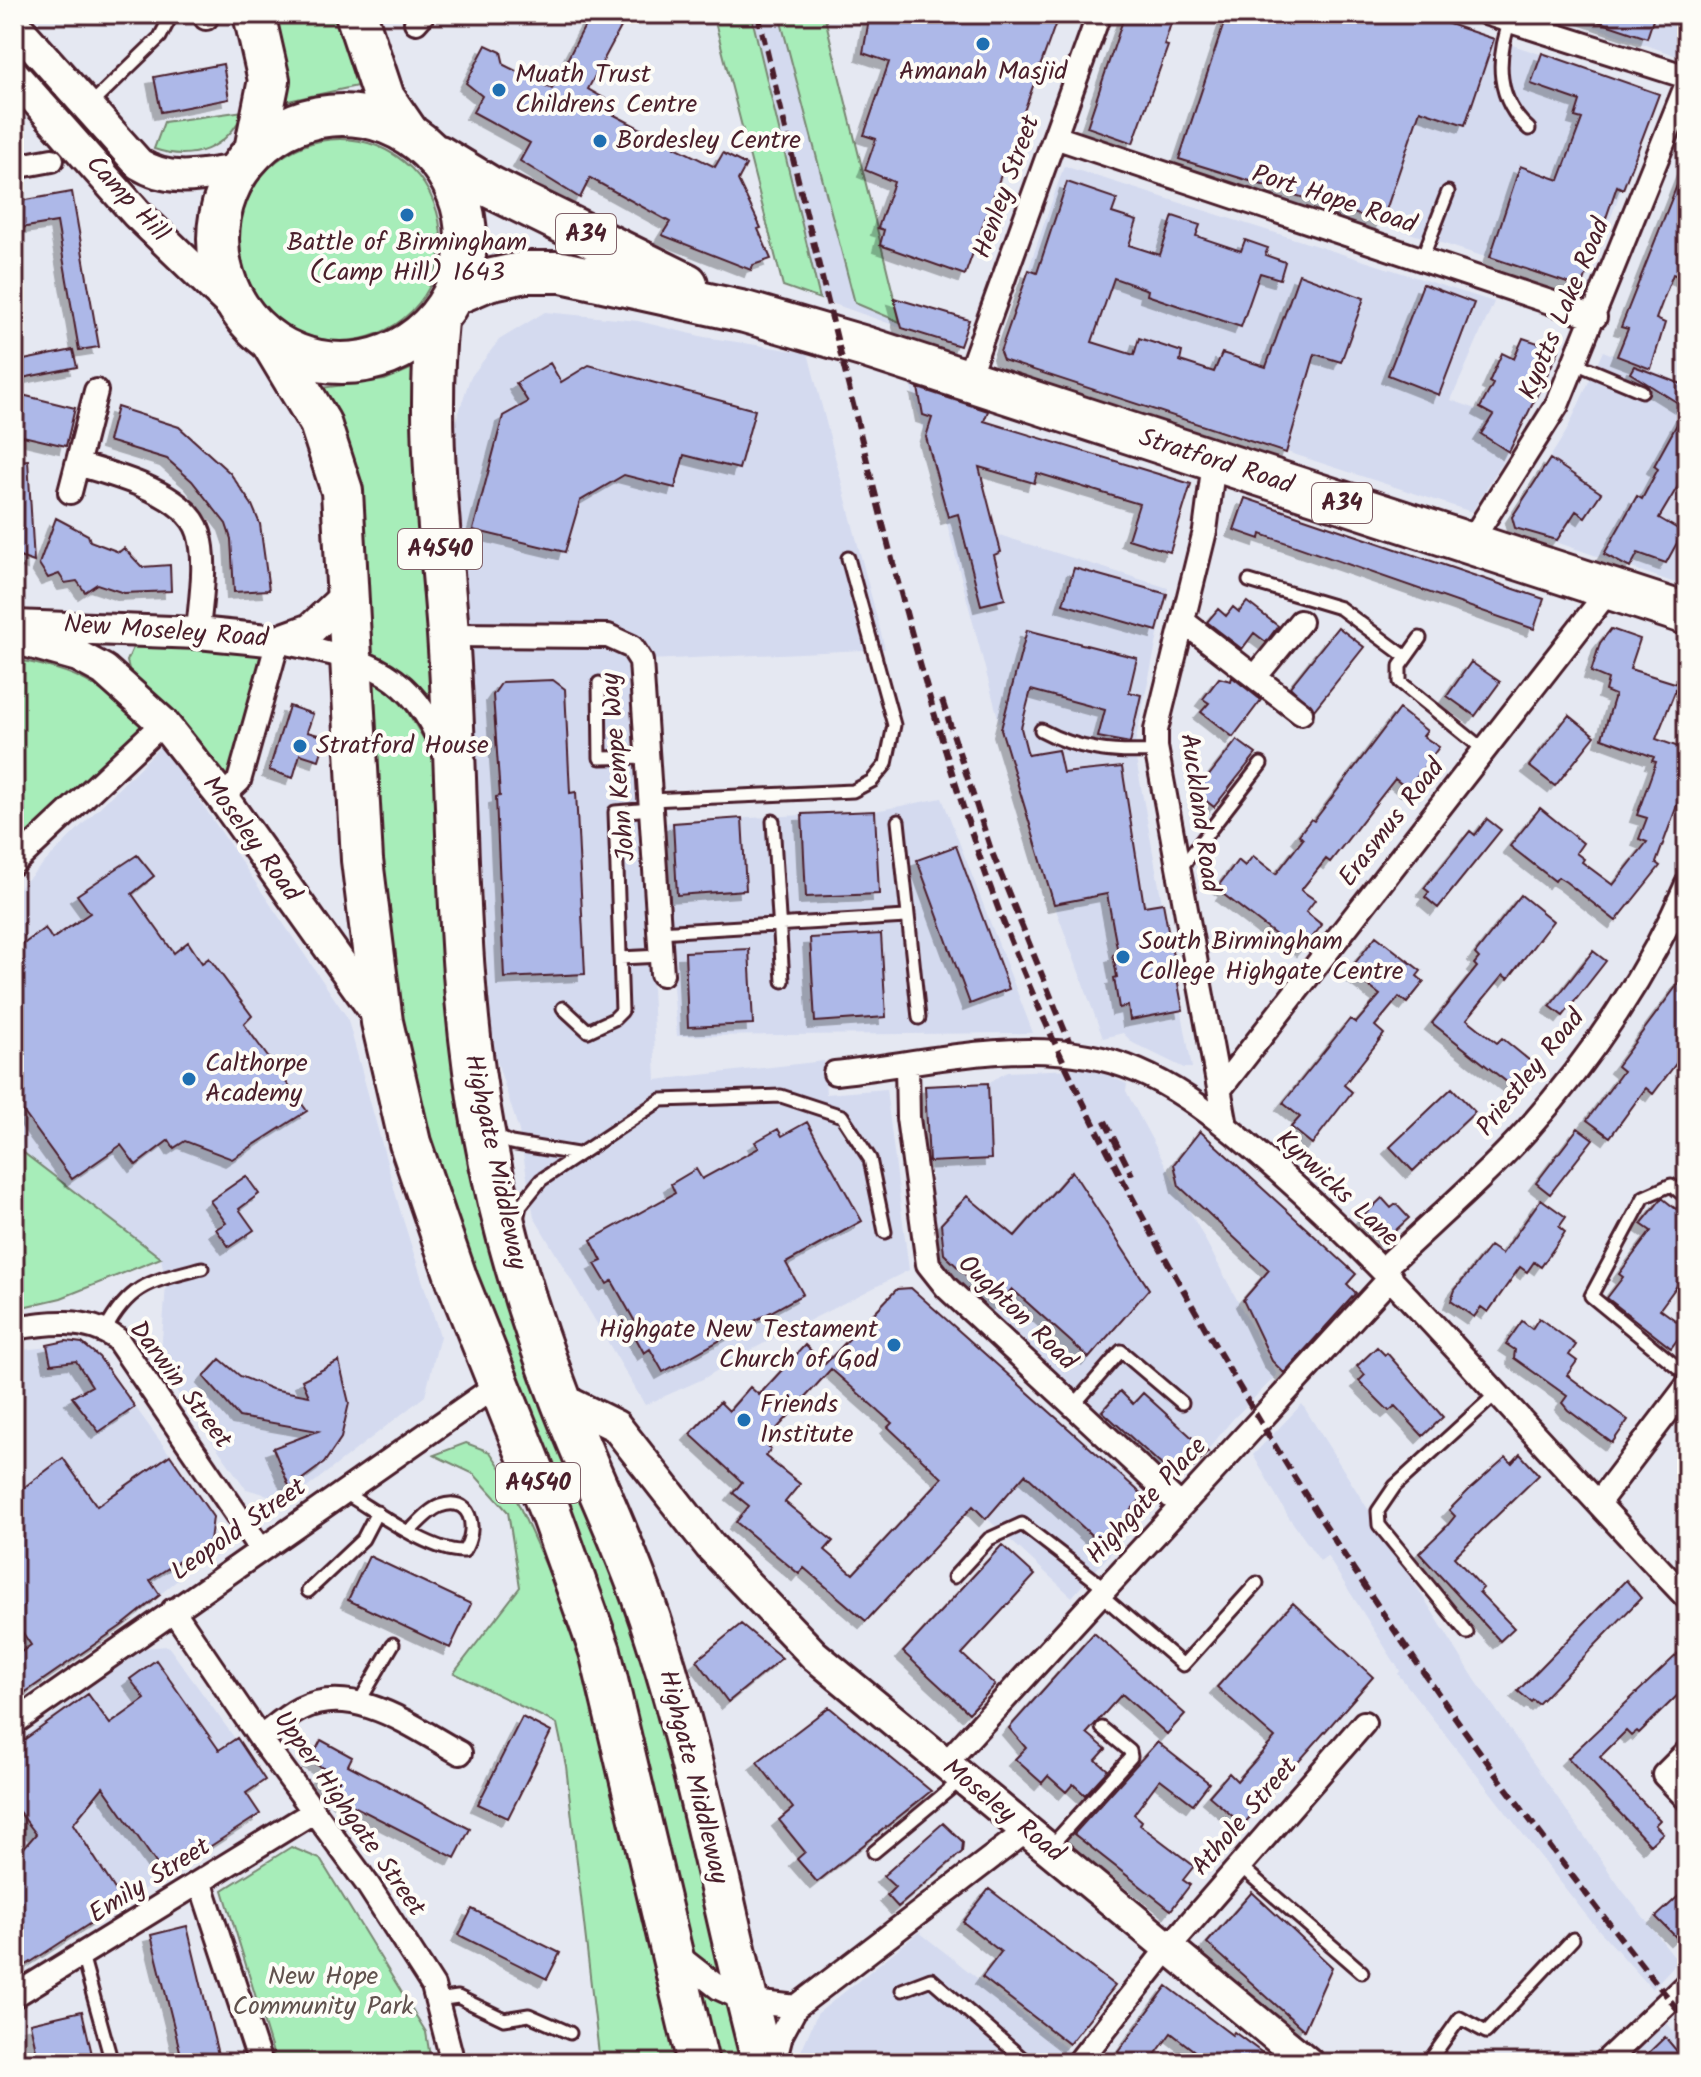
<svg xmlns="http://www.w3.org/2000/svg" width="1701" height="2077" font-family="Kalam,sans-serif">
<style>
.built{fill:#d4daef}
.green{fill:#a7edb9;stroke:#788672;stroke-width:2}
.building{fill:#adb8e8;stroke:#4a1f2b;stroke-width:2;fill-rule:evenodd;filter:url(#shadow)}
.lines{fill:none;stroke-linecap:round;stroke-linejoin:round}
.lane-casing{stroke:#4a1f2b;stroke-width:17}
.street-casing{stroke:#4a1f2b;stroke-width:28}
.secondary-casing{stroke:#4a1f2b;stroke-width:36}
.highway-casing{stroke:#4a1f2b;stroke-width:46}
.lane{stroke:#fdfcf7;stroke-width:11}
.street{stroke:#fdfcf7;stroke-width:22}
.secondary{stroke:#fdfcf7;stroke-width:30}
.highway{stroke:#fdfcf7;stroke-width:40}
.rail{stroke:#4a1f2b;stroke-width:6;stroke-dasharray:12 6;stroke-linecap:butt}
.poi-dot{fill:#1f6fb2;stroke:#fdfcf7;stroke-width:3}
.labels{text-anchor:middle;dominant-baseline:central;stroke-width:8;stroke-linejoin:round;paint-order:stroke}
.shield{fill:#fdfcf7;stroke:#806168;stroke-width:2}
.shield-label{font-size:24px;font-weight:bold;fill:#4a1f2b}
.poi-label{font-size:26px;fill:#4a1f2b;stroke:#fdfcf7;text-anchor:start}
.street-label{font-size:26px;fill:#4a1f2b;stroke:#fdfcf7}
.park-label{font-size:26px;fill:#61524e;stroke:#fdfcf7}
</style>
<defs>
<filter id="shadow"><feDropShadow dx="-7" dy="7" stdDeviation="0" flood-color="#0004"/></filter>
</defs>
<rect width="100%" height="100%" fill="#e5e8f2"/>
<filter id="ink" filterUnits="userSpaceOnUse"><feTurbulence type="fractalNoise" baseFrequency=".0125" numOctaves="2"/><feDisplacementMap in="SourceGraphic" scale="16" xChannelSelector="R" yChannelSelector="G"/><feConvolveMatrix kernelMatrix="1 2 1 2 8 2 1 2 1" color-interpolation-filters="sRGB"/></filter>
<g filter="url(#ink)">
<!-- built -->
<path class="built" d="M713,14H824L902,328L783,286Z
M1227,14H1420L1659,94L1583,288L1176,159Z
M1557,14H1687V31L1677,56Z
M1064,166L1494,302L1451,400L1493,415L1521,432L1472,512L1003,360L1000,352Z
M545,312L638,321L704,337L808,353L885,649L627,661L648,892L656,1080L824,1061L826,1094L886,1089L909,1270L745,1353L703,1379L645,1405L534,1217L519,1131L492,1046L455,424L470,378L499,340Z
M1603,351L1687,385V484L1680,497L1687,501V587L1515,528L1512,517L1566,432Z
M910,383L986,413L974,451L996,534L1168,588L1134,748L1192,1068H1184L1133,1043L1123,1033L1103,1038L1054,904L1001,729Z
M162,745L347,1017L400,1210L440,1336L425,1396L290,1501L246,1489L160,1367L166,1284L161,1258L20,1150L14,1141V893Z
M942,798L1033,1033L677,1036L660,823L875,811Z
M1093,1068L1127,1084L1126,1091L1277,1375L1232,1420L1194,1467L1161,1471L1068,1382L986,1315L937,1257L925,1086L988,1083L1007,1072Z
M967,1337L1155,1503L1072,1597L888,1427Z
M82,1343L99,1357L197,1492L213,1517L210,1541L170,1567L179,1579L137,1613L14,1698V1351Z
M1302,1404L1476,1681L1622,1890L1678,1961L1652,1989L1590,1920L1398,1674L1400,1671L1327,1556L1320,1561L1288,1516L1253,1455Z
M168,1646L265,1780L246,1793L260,1814L14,1973V1744L141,1648Z
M919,1932L1067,2049L1057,2063H796L817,2014Z
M1666,2022L1687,2046V2063H1622Z"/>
<!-- green -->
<path class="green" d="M270,14H336L357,86L288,101Z
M713,14H751L820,299L783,286Z
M779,14H824L900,322L855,303Z
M244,111C227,149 193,162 154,149L164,122Z
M239 240a101 101 0 1 1 202 0a101 101 0 1 1-202 0Z
M422,364L439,716L366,653L320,388L385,380Z
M136,641L267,648L236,770L225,779L130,673L127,661Z
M14,659C82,673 96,681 146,730L14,851Z
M368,671L401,701L436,759L465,1094L645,1638L728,1979L698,1962L684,1930L416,1118L386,962Z
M14,1141L20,1150L161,1258L61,1298L14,1309Z
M466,1443L490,1452L505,1474L589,1662L684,2063H600L566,1766L557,1724L454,1673L520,1587L508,1512L474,1474L434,1455Z
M291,1847L320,1859L426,2032L431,2063H276L223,1890Z
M693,1979L736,2008L751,2063H713Z"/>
<!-- building -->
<path class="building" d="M591,14H628L588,89L607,100L603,109L660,139L662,134L678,143L675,147L715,167L723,153L746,165L738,180L761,228L758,229L771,259L753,265L751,270L662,235L670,222L590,178L580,198L520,161L530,143L473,112L482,96L466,83L486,45L501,52L504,65L552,89Z
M870,14H1059L965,275L880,245L884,230L878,228L894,182L865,170L876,139L864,135L889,62L863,53Z
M1125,14H1174L1164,45L1168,46L1133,143L1087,127Z
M1227,14H1419L1494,39L1465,125L1420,110L1382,222L1179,159Z
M1586,14H1655L1647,38L1585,17Z
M1542,53L1659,94L1623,189L1617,186L1582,288L1490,257L1520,166L1559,180L1582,119L1575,117L1580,101L1531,84Z
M223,64L229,99L161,112L154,77Z
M1685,165L1687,280L1673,274L1656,319L1665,323L1651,369L1617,356L1628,329L1621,327Z
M1067,182L1117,199L1112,213L1137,221L1129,245L1160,255L1173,216L1200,225L1196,236L1241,251L1245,240L1268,248L1265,255L1285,262L1280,279L1260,273L1241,327L1147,295L1148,290L1114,278L1092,342L1134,355L1139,338L1182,352L1180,361L1214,372L1222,353L1266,367L1299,274L1364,298L1341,362L1315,354L1286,453L1003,360L1000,352L1029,270L1037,273Z
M72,192L99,347L79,350L57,222L14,229V202Z
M1423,284L1474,303L1439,395L1388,375Z
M894,298L969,320L960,346L902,328Z
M1523,338L1559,350L1509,452L1481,434L1493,415L1480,408L1493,384L1489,382L1502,353L1514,359Z
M73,350L77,367L22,378L19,361Z
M550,363L561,382L589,365L755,410L739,469L684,455L675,488L624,475L580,501L565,552L473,530L503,416L528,402L516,383Z
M1634,366L1687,386V471L1659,518L1683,532L1666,563L1638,553L1630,568L1604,554L1637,496L1642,499L1658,469L1654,466L1686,408L1630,373Z
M918,388L988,411L984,421L1191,484L1170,552L1128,539L1139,504L1037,473L1034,483L979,467L1001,552L994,555L1005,599L981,605L958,514L948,517L926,437L932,418L923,415Z
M14,393L75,408L66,446L14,434Z
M117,407L179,427L230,473L252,505L260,524L269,590L234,592L231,539L226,524L192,481L167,459L108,441Z
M1550,459L1601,493L1585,517L1576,511L1557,540L1515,528L1512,517Z
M28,460L34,562L14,555V461Z
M1245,498L1544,599L1534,629L1261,534L1260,539L1234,530Z
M56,518L88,535L90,541L119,552L124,548L142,567L170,565L171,591L124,593L97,584L85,592L77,581L65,583L59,574L48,578L39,564Z
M1074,568L1167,594L1157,631L1063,604Z
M1247,602L1278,626L1266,642L1254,633L1242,649L1207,622L1218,609L1226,616L1233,607L1239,612Z
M1338,627L1364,647L1314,710L1290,687Z
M1611,629L1640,639L1630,669L1678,684L1656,739L1687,750V778L1656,863L1660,866L1616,921L1566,882L1558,877L1555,881L1510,846L1540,808L1583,843L1576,853L1584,859L1582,862L1613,885L1647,842L1639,839L1647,818L1637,815L1656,762L1652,761L1654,757L1602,738L1615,695L1605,691L1608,679L1591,672L1600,643Z
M1027,630L1137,658L1129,692L1141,695L1130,743L1098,737L1105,710L1031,690L1021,728L1028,755L1058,750L1063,773L1122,767L1144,906L1163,903L1183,1010L1130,1020L1128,1006L1119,1008L1114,978L1117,977L1113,955L1118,953L1107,894L1054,904L1001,729Z
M1471,662L1500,682L1475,716L1447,696Z
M1232,677L1261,700L1233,737L1201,712L1209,703L1203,699L1219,678L1231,681Z
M553,680L565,689L570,793L576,792L585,974L504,978L496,797L500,796L493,695L502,682Z
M289,706L313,714L307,732L326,737L319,760L300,754L293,778L269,770Z
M1399,709L1427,731L1423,736L1439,747L1408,789L1395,779L1330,862L1326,859L1301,890L1315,900L1306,912L1322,925L1303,949L1289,938L1285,942L1223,894L1226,890L1219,885L1238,860L1245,866L1253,856L1276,874L1303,839L1299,835L1311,819L1314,821Z
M1569,715L1595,736L1555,786L1529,766Z
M1237,740L1256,754L1214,807L1200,796L1205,791L1200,787Z
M875,811L879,894L806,897L802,814Z
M742,818L746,890L677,895L673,823Z
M1487,819L1501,830L1438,908L1425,897L1429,892L1424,888L1470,831L1475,835Z
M956,846L1009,989L970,1004L917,860Z
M137,855L154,876L132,894L174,953L188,942L202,963L209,958L252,1016L244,1024L307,1111L232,1159L185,1141L174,1148L169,1140L136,1165L121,1145L72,1179L14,1099V951L45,928L52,939L90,913L77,895Z
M1521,895L1553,921L1508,979L1503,975L1467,1019L1497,1043L1502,1038L1541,1070L1522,1094L1432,1023L1477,967L1474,964L1479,958L1475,954Z
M881,934L886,1017L815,1022L810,938Z
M1376,936L1421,971L1417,976L1424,982L1407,1003L1399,997L1375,1026L1384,1034L1344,1085L1352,1092L1312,1144L1291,1127L1300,1117L1283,1103L1350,1019L1356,1023L1380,995L1349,971Z
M749,949L753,1024L688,1027L685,952Z
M1593,951L1606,961L1563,1016L1550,1006Z
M1687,972V1049L1653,1094L1646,1088L1610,1137L1587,1120L1623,1071L1617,1066Z
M988,1083L991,1159L929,1162L925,1086Z
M1452,1088L1475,1112L1413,1171L1390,1147Z
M807,1122L862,1221L786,1263L803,1294L663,1372L650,1349L644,1353L632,1331L638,1327L612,1281L607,1284L595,1264L602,1261L591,1240L675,1193L671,1184L696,1169L702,1179L759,1148L755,1142L778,1129L782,1136Z
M1578,1128L1593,1139L1550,1194L1536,1183Z
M1200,1131L1356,1274L1347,1284L1356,1293L1284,1373L1272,1361L1243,1300L1269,1270L1179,1186L1174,1164Z
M1072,1171L1149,1289L1089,1358L1012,1289L997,1305L944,1254L941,1224L967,1196L1015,1236Z
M246,1176L259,1194L239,1209L254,1230L229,1247L216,1229L226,1223L210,1201Z
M1382,1198L1391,1208L1396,1204L1409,1218L1386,1239L1379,1237L1361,1218Z
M1662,1198L1676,1209L1680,1204L1687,1206V1272L1660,1309L1686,1328L1671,1348L1607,1298L1623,1277L1619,1274L1651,1231L1641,1224Z
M1541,1199L1566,1217L1559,1227L1565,1232L1541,1267L1534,1262L1527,1272L1520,1267L1488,1312L1481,1307L1474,1317L1451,1301L1455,1290L1490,1246L1502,1254Z
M911,1288L1144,1496L1100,1543L1025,1474L986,1519L973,1506L866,1621L804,1568L799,1574L736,1522L749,1506L733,1493L742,1482L690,1434L720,1402L729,1411L750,1387L759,1395L805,1345L825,1364L897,1289ZM831,1369L892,1423L888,1427L942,1478L853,1574L825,1550L833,1541L785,1502L800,1484L765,1456L771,1449L764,1443Z
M1539,1318L1576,1345L1569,1355L1577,1361L1567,1375L1628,1420L1612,1443L1568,1410L1562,1403L1567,1396L1514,1358L1515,1350L1506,1344L1522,1321L1532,1329Z
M66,1341L82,1343L99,1357L135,1407L99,1432L72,1397L92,1386L76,1361L51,1364L47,1345Z
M1377,1347L1385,1355L1387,1353L1443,1417L1423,1436L1395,1406L1389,1411L1359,1381L1365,1375L1357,1366Z
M220,1359L240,1376L272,1389L309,1396L302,1380L339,1361L349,1403L341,1438L324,1463L290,1488L273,1448L318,1431L239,1417L204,1377Z
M1120,1391L1133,1404L1143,1393L1208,1452L1194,1467L1165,1468L1102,1411Z
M1520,1454L1539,1475L1454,1557L1483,1588L1479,1592L1514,1628L1500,1641L1419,1553L1447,1526L1455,1516L1449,1510L1469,1490L1506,1457L1512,1463Z
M170,1455L213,1517L210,1541L150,1580L160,1595L124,1624L14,1700V1657L31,1645L14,1620V1495L63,1458L97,1506Z
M1002,1545L1035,1575L962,1654L995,1685L969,1713L903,1652Z
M369,1556L471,1604L450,1648L348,1600Z
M1626,1580L1641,1598L1538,1704L1533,1700L1531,1702L1518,1691Z
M1293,1603L1373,1677L1243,1825L1209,1796L1229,1773L1237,1781L1275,1738L1217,1687Z
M741,1624L782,1658L728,1702L697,1660Z
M1094,1633L1185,1714L1167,1734L1122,1694L1087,1733L1106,1749L1096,1760L1108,1770L1085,1795L1073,1784L1066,1792L1048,1776L1042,1783L1015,1759L1026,1748L1009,1728Z
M1687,1645V1686L1639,1733L1637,1731L1631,1736L1626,1731L1600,1757L1660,1820L1655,1825L1663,1833L1650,1845L1568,1758Z
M156,1660L219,1750L237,1738L265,1780L246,1793L260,1814L165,1876L103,1787L73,1824L123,1902L14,1973V1859L36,1834L14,1805V1747L88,1694L110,1724L145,1699L130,1679Z
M829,1707L931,1791L817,1882L797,1859L805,1852L779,1820L793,1808L757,1762Z
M522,1717L551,1732L508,1818L478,1804Z
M321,1740L352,1757L348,1765L470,1829L455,1858L340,1799L343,1793L317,1780L323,1768L310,1761Z
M1157,1742L1209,1783L1193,1804L1160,1779L1134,1814L1142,1821L1140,1825L1194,1866L1183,1880L1190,1885L1171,1910L1074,1834Z
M943,1823L963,1842L962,1852L898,1907L887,1895L895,1887L883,1876Z
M1687,1888V1929L1677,1938L1656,1917Z
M989,1889L1115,1986L1069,2044L982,1977L1001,1952L963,1922Z
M1252,1892L1332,1967L1304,2030L1207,1943Z
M472,1909L560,1953L547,1979L459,1935Z
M187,1926L220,2063H183L151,1935Z
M1167,1986L1232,2035L1234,2032L1276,2063H1210L1171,2033L1149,2063H1132L1118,2052Z
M82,2011L94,2063H39L30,2023Z
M1665,2037L1687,2063H1638Z"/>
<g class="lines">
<defs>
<path id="lane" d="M1510,21C1496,59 1496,100 1529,129
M88,107L160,37L172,14
M1422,259L1448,192
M1575,363L1642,391
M1249,581L1340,608L1406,657
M1420,638L1400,666V682L1484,750
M599,683L600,758L648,757
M1041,730C1078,750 1115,754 1156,751
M650,800L853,791L872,781L886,764L894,725L848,558
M773,821L783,981
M898,821L919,1018
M1180,869L1261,764
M659,932L906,917
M620,958L661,956
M563,1008L588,1031L614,1019L622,1011L615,812L651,809
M494,1135L511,1143L577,1154
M1687,1198L1671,1185L1644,1197L1591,1296L1687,1375
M517,1219L520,1206L541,1180L661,1100L781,1096L842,1116L870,1159L885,1232
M105,1331C130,1283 153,1281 202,1268
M1073,1406L1121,1351L1182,1403
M343,1492C374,1510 431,1553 464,1551C479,1527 470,1495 440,1506C429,1510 419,1522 410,1531
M954,1577L989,1539L1022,1524L1105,1588
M308,1591L363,1539L377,1512
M1100,1594L1183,1665L1257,1583
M1467,1633L1379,1525L1378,1511L1395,1486L1497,1393
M358,1704L393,1644
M1049,1848L1131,1757L1130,1751L1102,1728
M874,1852L962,1779
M1240,1866L1362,1972
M82,1955L112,2063
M902,1990L931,1979L1023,2059L1020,2063
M437,2000L458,1997L504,2019L529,2015L570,2033
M1428,2063L1460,2018L1486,2032L1573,1939"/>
<path id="street" d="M205,14L206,18
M1488,14L1687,77
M416,22L423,14
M1055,137L1595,317
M14,167L52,160
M967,380L1099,14
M1214,462L1205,531L1156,730V747L1226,1126
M77,464C112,474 187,493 199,533C208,563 200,602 198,633
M70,492L96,391
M1470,543L1557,405L1687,84
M1184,622L1301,713
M448,635L608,636L632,647L641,661L662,974
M1256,676L1300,622
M222,797L239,781L278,641C361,660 410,664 444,752
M14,863L163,723
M907,1065L908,1118L928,1264L947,1288L1180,1505
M835,1073C917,1064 1005,1041 1088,1056C1163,1069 1221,1121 1277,1170C1353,1237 1421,1310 1489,1385C1555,1456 1620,1528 1687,1598
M1220,1089L1609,590
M1383,1269C1431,1223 1483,1179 1528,1129C1591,1058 1649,972 1687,884
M14,1328C49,1322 87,1317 117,1339L261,1550
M1598,1503L1687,1386
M173,1610L260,1738L368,1885L433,1986L453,2063
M14,1723L497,1385
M260,1738C273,1728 286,1716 300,1709C355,1682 414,1728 460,1753
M1687,1752L1664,1775L1687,1799
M945,1764L1391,1277
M201,1884L260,2063
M673,1952L719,1988L747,2001L796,2007
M14,1996L313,1812
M774,2063L781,2035L796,2007L1026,1831
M1078,2063L1169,1947L1364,1723
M1604,2063L1687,1984"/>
<path id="secondary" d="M14,24L139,164C171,184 203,175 238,170
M14,75L137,214L245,318
M14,626L198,633L278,641L311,629L350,592
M14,638L78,656L104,670L163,723L222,797L381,1020
M561,1399L616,1426L710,1546L814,1655L1308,2063"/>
<path id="highway" d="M254,14L269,80L255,150
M356,14L384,98L408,133
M218 239a124 124 0 1 1 248 0a124 124 0 1 1-248 0Z
M439,156L490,187L687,284
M455,294L488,280L525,272H562L745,312L862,346L1687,614
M437,321C426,430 440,526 448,634C460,799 453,964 483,1127C500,1221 527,1313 562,1403C588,1469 620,1534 644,1602C697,1752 722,1910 763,2063
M272,343L320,423L342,491L362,860L382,1022L410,1143L457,1280L551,1514L600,1651L698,2063"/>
</defs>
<!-- lane casing -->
<use href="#lane" class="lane-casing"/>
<!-- street casing -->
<use href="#street" class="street-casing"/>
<!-- secondary casing -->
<use href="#secondary" class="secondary-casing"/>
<!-- highway casing -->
<use href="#highway" class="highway-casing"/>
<!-- lane -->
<use href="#lane" class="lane"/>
<!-- street -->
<use href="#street" class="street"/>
<!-- secondary -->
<use href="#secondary" class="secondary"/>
<!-- highway -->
<use href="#highway" class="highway"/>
<!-- rail -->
<path class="rail" d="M758,14C792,156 827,298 862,441C902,601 943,761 1001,916C1055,1056 1125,1189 1200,1319C1341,1567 1507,1800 1687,2021
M942,700L991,850L1069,1041
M1105,1121L1132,1175"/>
</g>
</g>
<!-- markers -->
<g class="poi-dot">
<circle cx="983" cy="44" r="8"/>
<circle cx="499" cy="90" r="8"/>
<circle cx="600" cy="141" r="8"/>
<circle cx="407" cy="215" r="8"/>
<circle cx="300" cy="746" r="8"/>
<circle cx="1123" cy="957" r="8"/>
<circle cx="189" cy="1079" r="8"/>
<circle cx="894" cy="1345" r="8"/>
<circle cx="744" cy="1420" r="8"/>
</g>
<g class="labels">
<!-- shield labels -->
<g class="shield">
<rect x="556" y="214" width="60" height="40" rx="6"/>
<rect x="1312" y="483" width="60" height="40" rx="6"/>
<rect x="398" y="529" width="84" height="40" rx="6"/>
<rect x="496" y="1463" width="84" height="40" rx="6"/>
</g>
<g class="shield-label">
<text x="586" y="234">A34</text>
<text x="1342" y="503">A34</text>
<text x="440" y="549">A4540</text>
<text x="538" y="1483">A4540</text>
</g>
<!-- poi labels -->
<g class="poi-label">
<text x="983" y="72" text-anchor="middle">Amanah Masjid</text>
<text x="515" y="75">Muath Trust<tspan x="515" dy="30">Childrens Centre</tspan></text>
<text x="616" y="141">Bordesley Centre</text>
<text x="407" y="243" text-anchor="middle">Battle of Birmingham<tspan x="407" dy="30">(Camp Hill) 1643</tspan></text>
<text x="316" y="746">Stratford House</text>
<text x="1139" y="942">South Birmingham<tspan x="1139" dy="30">College Highgate Centre</tspan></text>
<text x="205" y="1064">Calthorpe<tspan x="205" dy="30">Academy</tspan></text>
<text x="878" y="1330" text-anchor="end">Highgate New Testament<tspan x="878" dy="30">Church of God</tspan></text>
<text x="760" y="1405">Friends<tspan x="760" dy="30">Institute</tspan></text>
</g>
<!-- street labels -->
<g class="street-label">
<text transform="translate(1007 187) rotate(-70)">Henley Street</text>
<text transform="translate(127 199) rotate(47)">Camp Hill</text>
<text transform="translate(1334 200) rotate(18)">Port Hope Road</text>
<text transform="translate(1565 309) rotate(-67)">Kyotts Lake Road</text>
<text transform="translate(1216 462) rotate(18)">Stratford Road</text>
<text transform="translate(166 632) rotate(4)">New Moseley Road</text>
<text transform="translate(619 767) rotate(-95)">John Kempe Way</text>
<text transform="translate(1199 813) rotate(82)">Auckland Road</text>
<text transform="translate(1392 823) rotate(-52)">Erasmus Road</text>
<text transform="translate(251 839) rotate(54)">Moseley Road</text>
<text transform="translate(1531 1073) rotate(-51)">Priestley Road</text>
<text transform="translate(495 1162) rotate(78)">Highgate Middleway</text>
<text transform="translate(1337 1189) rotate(43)">Kyrwicks Lane</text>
<text transform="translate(1017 1313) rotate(44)">Oughton Road</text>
<text transform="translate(180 1385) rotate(53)">Darwin Street</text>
<text transform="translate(1147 1501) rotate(-47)">Highgate Place</text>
<text transform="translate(239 1530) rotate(-35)">Leopold Street</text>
<text transform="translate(693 1777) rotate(76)">Highgate Middleway</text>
<text transform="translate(1003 1811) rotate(39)">Moseley Road</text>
<text transform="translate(349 1814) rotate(55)">Upper Highgate Street</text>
<text transform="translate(1245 1817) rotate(-49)">Athole Street</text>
<text transform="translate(150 1881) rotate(-32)">Emily Street</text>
</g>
<!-- park labels -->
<g class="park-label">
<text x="323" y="1977">New Hope<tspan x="323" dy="30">Community Park</tspan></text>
</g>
</g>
<!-- margin -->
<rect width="1701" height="2077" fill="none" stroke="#fdfcf7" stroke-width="48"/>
<rect x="24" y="24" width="1653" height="2029" fill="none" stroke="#4a1f2b" stroke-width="3" filter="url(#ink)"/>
</svg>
